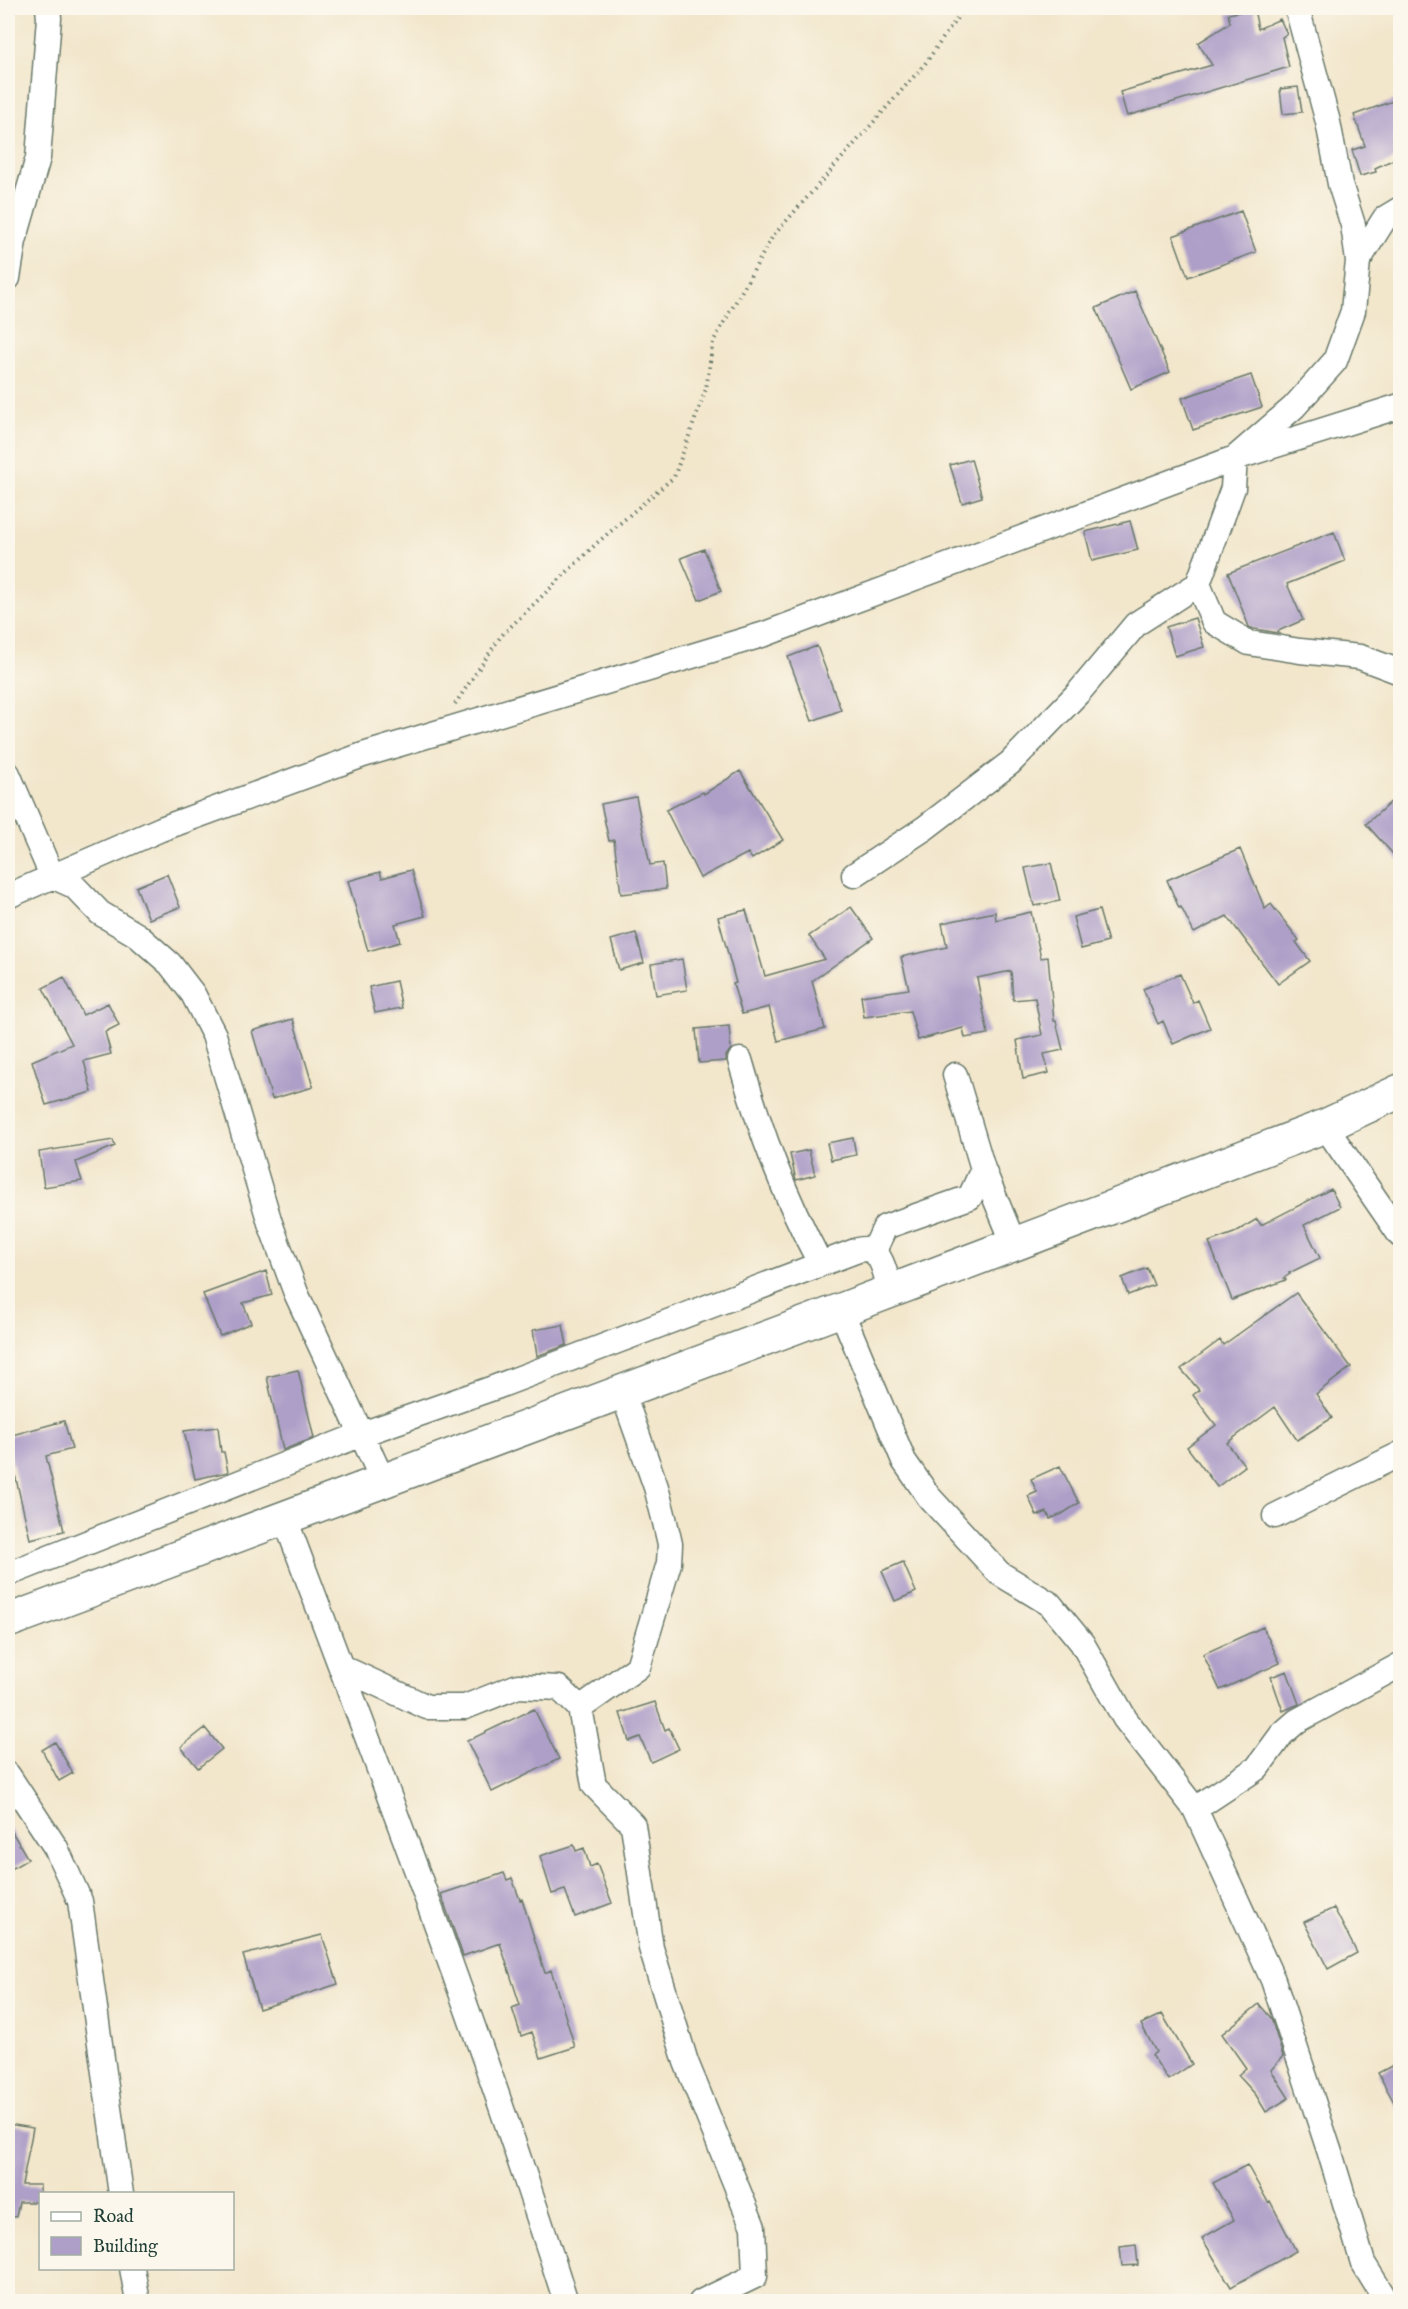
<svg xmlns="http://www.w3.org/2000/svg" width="1408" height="2309" font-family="'IM FELL English',serif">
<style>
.building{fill:#ae9fc8}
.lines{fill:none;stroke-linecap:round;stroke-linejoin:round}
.street-casing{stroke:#697869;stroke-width:27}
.secondary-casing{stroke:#697869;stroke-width:36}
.path{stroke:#697869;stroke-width:4;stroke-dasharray:1.5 4.5;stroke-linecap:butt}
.street{stroke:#fff;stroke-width:24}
.secondary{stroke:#fff;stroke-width:33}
</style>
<rect width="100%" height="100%" fill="#fbf7ec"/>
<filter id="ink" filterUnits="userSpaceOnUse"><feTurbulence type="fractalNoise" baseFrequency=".0167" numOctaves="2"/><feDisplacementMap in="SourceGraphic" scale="12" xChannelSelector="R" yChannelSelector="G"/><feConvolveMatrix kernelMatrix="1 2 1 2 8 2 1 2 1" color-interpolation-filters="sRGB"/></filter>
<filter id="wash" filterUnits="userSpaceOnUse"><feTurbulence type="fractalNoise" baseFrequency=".008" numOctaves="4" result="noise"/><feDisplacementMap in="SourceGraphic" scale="24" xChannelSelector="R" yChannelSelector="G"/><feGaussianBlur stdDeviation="1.35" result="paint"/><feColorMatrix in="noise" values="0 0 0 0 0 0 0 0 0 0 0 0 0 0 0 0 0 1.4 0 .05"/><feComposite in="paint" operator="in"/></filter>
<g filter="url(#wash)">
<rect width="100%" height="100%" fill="#f2e6cb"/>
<g id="blocks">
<!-- building -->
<path class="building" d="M1254,9L1258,29L1280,19L1287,34L1282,37L1289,67L1127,116L1120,92L1212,65L1198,43L1230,23L1228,14Z
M1298,87L1302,112L1283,114L1280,89Z
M1401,98V156L1375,168L1376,172L1360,176L1352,150L1365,146L1354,115Z
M1241,211L1256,252L1188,277L1173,236Z
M1135,291L1170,372L1131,389L1096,308Z
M1251,375L1262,407L1193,430L1182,398Z
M971,459L982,497L962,503L950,465Z
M1130,521L1138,550L1092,561L1085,532Z
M1334,532L1345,561L1287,584L1303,620L1278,631L1279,633L1254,629L1249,627L1228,573Z
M704,549L721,591L699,600L681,558Z
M1195,618L1204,647L1175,656L1166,627Z
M817,646L841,710L812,721L788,657Z
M740,771L783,840L752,859L748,853L700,878L666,810L703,792L704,794Z
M1401,793V863L1366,824Z
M636,797L650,865L663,863L666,889L621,894L614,840L609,841L601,804Z
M1240,849L1265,909L1271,904L1299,940L1296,942L1310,961L1278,984L1227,916L1194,933L1181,907L1179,908L1167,880Z
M1051,863L1060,901L1034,906L1025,868Z
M411,870L425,916L395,924L400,942L368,951L348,881L380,872L382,878Z
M167,874L180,907L149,919L136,887Z
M851,907L873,938L812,981L825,1029L778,1041L769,1007L742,1014L733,984L736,983L718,917L746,910L765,976L825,959L809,936Z
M1099,910L1108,942L1081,949L1073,917Z
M995,912L996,920L1031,912L1041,958L1048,957L1054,1021H1056L1063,1050L1044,1054L1049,1073L1023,1079L1017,1040L1042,1035L1035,998L1013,1000L1011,971L977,978L988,1034L965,1038L963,1028L918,1040L910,1011L864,1017L861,996L909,989L901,957L947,947L942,923Z
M636,933L644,963L619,970L611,940Z
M682,959L687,990L656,995L651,964Z
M1180,974L1193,1003L1198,1000L1210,1028L1173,1044L1163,1021L1158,1024L1143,989Z
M64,977L83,1015L108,1003L119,1025L105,1032L111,1054L84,1061L92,1092L46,1105L32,1061L72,1044L43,988Z
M396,981L402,1008L375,1013L369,987Z
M293,1019L313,1087L272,1099L252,1031Z
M729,1026L731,1049L726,1056V1061L699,1063L696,1029Z
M853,1138L856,1155L831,1160L827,1143Z
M113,1140L115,1146L76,1162L82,1181L44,1187L39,1152Z
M809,1150L815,1175L796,1180L790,1154Z
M1331,1189L1340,1207L1304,1225L1320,1258L1289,1273L1290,1274L1284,1278L1286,1280L1232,1300L1209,1242L1234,1233L1257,1219L1261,1225Z
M1147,1268L1154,1285L1128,1295L1122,1278Z
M266,1271L272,1295L243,1303L251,1323L220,1336L203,1294Z
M1296,1293L1351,1367L1316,1394L1332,1418L1297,1440L1275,1407L1227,1443L1245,1466L1217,1487L1187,1447L1216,1425L1193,1395L1199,1390L1181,1369L1220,1340L1223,1345Z
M563,1325L567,1345L537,1356L533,1330Z
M298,1370L314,1438L283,1450L267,1377Z
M64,1421L72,1449L46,1456L64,1531L30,1539L10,1453H8V1436Z
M218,1427L221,1452H224L228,1472L195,1479L184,1431Z
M1060,1466L1079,1503L1062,1514L1050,1519L1047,1512L1037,1516L1028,1496L1037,1492L1031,1479Z
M903,1562L916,1592L895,1601L882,1571Z
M1263,1627L1280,1663L1220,1690L1203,1654Z
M1287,1671L1299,1704L1283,1711L1271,1677Z
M655,1702L665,1730L669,1728L679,1749L651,1762L640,1737L629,1741L620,1713Z
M534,1709L559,1759L492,1792L467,1741Z
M205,1728L222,1749L198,1768L181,1747Z
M55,1742L73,1773L59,1781L42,1750Z
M8,1825L28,1859L8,1871Z
M574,1845L576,1851L584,1848L590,1867L597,1864L612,1903L575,1917L565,1890L552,1894L540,1856Z
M504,1873L507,1880L512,1878L520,1900L522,1899L545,1973L551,1970L575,2047L541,2058L532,2032L521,2036L512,2008L520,2005L500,1943L463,1956L441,1894Z
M1334,1908L1357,1953L1328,1969L1304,1922Z
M322,1935L338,1984L259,2009L243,1955Z
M1259,2004L1271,2018L1283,2056L1271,2070L1289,2098L1266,2112L1256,2095L1238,2075L1246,2068L1222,2034Z
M1162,2014L1192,2064L1168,2080L1152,2055L1156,2052L1141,2024Z
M1401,2061V2115L1378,2073Z
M8,2124L33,2128L22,2185H40V2202H19L16,2217L8,2216Z
M1247,2165L1268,2202L1270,2201L1296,2251L1231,2287L1202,2238L1234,2220L1213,2183Z
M1136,2245L1138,2265L1122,2266L1120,2247Z"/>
</g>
</g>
<g filter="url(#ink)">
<use href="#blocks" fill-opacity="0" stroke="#697869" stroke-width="1.5"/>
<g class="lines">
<defs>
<path id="street" d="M1358,261L1385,218L1400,209
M8,278L14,241L38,158L49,18L48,8
M1198,584L1214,622L1249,643L1300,651L1360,657L1400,672
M8,774L52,876L74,886L100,913L137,935L170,964L193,994L214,1035L270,1223L296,1293L383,1481
M854,875L925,828L1010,763L1079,692L1136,624L1198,584L1233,488L1235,458L1294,407L1335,361L1353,311L1358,261L1353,225L1340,184L1328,122L1297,8
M8,896L161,829L363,755L765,634L1235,458L1400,406
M740,1060C761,1134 784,1195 820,1263
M1325,1126L1400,1235
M983,1169L1014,1244
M874,1251L885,1227L970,1197L983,1169L955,1075
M841,1310L904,1461L929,1497L999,1573L1050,1604L1082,1643L1125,1719L1195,1809L1273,1980L1330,2153L1363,2263L1384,2297L1390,2302
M622,1391L656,1487L664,1518L670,1544L669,1563L638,1667L580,1708L594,1785L633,1825L651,1948L686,2062L753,2227L755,2276L701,2302
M284,1516C382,1777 482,2037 566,2302
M1275,1516L1400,1454
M8,1574L362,1434L496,1387L858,1250C882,1244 885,1273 890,1291
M341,1667L427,1707H465L518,1686L559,1688L580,1708
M8,1775L56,1848L80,1901L121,2194
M1195,1809L1257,1768L1282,1734L1297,1721L1400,1665
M132,2268L138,2302"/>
<path id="secondary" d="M8,1621L841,1310L1325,1126L1400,1091"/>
</defs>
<!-- street casing -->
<use href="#street" class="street-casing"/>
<!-- secondary casing -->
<use href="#secondary" class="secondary-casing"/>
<!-- path -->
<path class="path" d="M455,704L501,636L597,543L674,477L706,389L713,342L773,236L925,64L964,8"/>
<!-- street -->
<use href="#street" class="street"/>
<!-- secondary -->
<use href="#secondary" class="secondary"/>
</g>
</g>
<!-- margin -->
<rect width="1408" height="2309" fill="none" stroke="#fbf7ec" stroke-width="30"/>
<!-- legend -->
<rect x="39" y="2192" width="195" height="78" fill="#fbf7ec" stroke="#a3ada2" stroke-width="1.5"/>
<rect x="51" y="2212" width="30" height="9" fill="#ffffff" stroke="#a3ada2" stroke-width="1.5"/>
<text x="93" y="2222" font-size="18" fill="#1f3d34">Road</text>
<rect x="51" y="2237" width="30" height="18" fill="#ae9fc8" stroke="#a3ada2" stroke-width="1.5"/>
<text x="93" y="2252" font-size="18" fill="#1f3d34">Building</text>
</svg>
